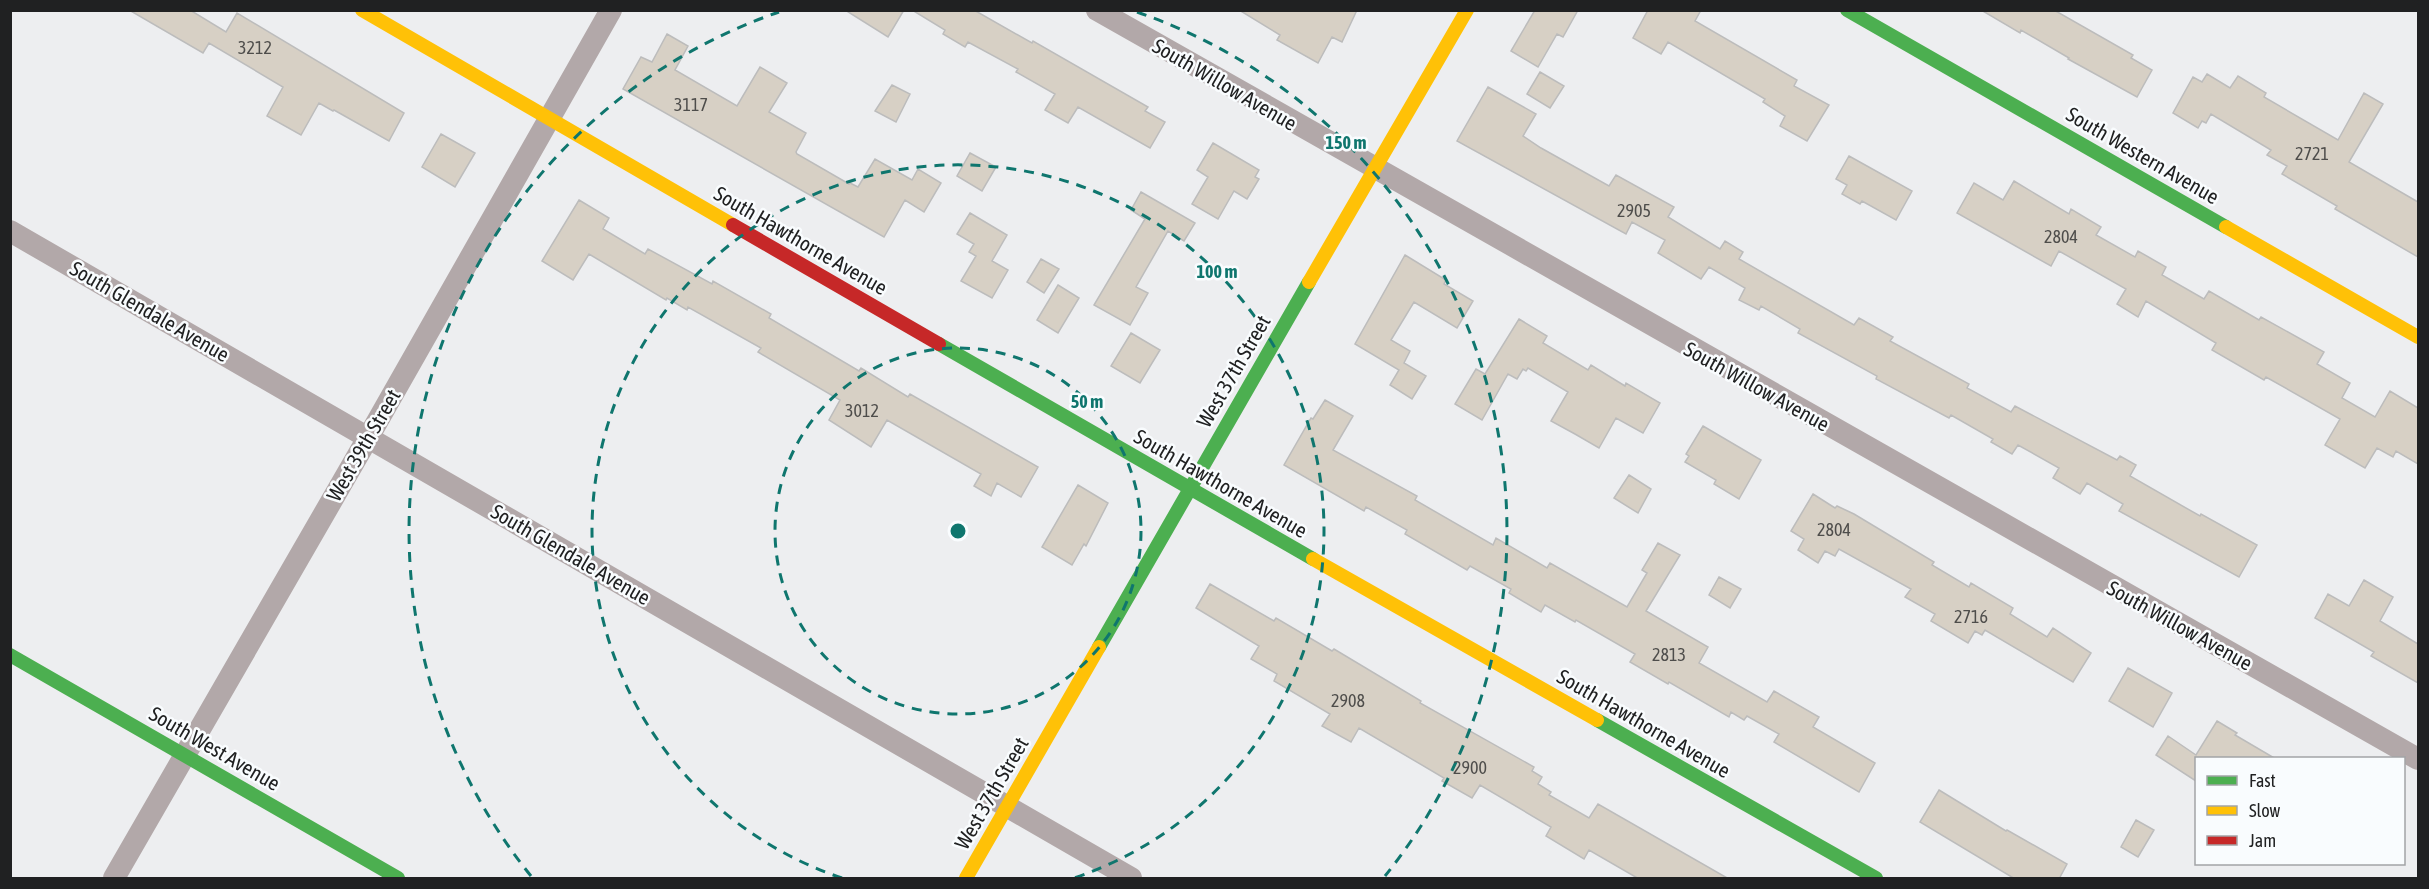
<svg xmlns="http://www.w3.org/2000/svg" width="2429" height="889" font-family="'Asap Condensed',sans-serif">
<style>
.building{fill:#d7d0c5;stroke:#bcbcbc;stroke-width:1.5}
.lines{fill:none;stroke-linecap:round;stroke-linejoin:round}
.street{stroke:#b2a8a9;stroke-width:22}
.fast{stroke:#4caf50;stroke-width:14}
.slow{stroke:#ffc107;stroke-width:14}
.jam{stroke:#c62828;stroke-width:14}
.ring{fill:none;stroke:#0f766e;stroke-width:3;stroke-dasharray:10 8}
.labels{text-anchor:middle;dominant-baseline:central;stroke-width:5;stroke-linejoin:round;paint-order:stroke}
.number-label{font-size:18px;fill:#4e4d4b}
.street-label{font-size:21px;fill:#202122;stroke:#f9fcfe}
.centre{fill:#0f766e;stroke:#f9fcfe;stroke-width:3}
.ring-label{font-size:18px;text-anchor:middle;font-weight:bold;fill:#0f766e;stroke:#f9fcfe;stroke-width:5;stroke-linejoin:round;paint-order:stroke}
</style>
<rect width="100%" height="100%" fill="#edeef0"/>
<!-- building -->
<path class="building" d="M129,10H190L226,32L237,13L404,113L389,141L334,110L333,111L319,103L301,135L267,116L283,87L209,43L203,53Z
M845,10H904L888,37Z
M912,10H974L1032,43L1033,41L1148,107L1145,111L1165,122L1150,148L1078,107L1068,123L1045,110L1055,94L1016,72L1018,69L968,42L965,47L943,34L945,30Z
M1239,10H1357L1342,42L1332,37L1318,63L1277,40L1280,35Z
M1535,10H1578L1563,37L1557,34L1538,67L1511,51Z
M1648,10H1701L1695,21L1797,80L1794,86L1829,105L1807,141L1780,126L1785,116L1763,102L1765,99L1668,42L1661,54L1633,38Z
M1981,10H2054L2133,55L2131,58L2152,70L2137,97L2068,59L2069,58L2021,30L2020,33Z
M667,34L688,46L675,70L737,106L760,67L787,83L769,112L806,133L796,152L797,154L849,184L850,183L858,187L875,159L912,180L918,169L941,183L924,212L905,200L884,237L623,89L641,57L652,62Z
M1540,72L1564,86L1550,108L1527,94Z
M2207,74L2230,88L2238,76L2266,93L2264,97L2338,140L2364,93L2383,104L2349,162L2418,202V257L2335,209L2337,206L2282,174L2287,166L2267,155L2271,150L2211,114L2206,123L2202,121L2198,128L2173,113L2193,77L2202,82Z
M892,85L910,94L896,122L875,111Z
M1488,87L1536,114L1523,136L1541,148L1609,186L1616,175L1674,207L1668,217L1720,249L1725,241L1743,252L1739,259L1854,325L1859,318L1893,337L1890,341L1969,384L1967,388L2011,412L2015,406L2117,460L2120,456L2136,465L2130,476L2200,516L2201,514L2257,545L2239,577L2119,511L2123,504L2087,483L2080,494L2053,478L2059,468L2018,445L2012,454L1991,442L1993,439L1951,415L1949,418L1876,379L1877,376L1798,333L1800,329L1761,306L1759,310L1739,300L1745,288L1709,267L1701,279L1658,253L1665,240L1632,222L1626,234L1457,141Z
M441,134L475,153L455,187L422,167Z
M1213,143L1259,170L1255,177L1259,179L1247,199L1234,191L1218,219L1192,204L1208,177L1197,170Z
M970,153L996,167L982,191L957,176Z
M1849,156L1912,191L1896,220L1862,201L1860,204L1842,194L1847,185L1836,179Z
M2014,181L2069,214L2071,209L2101,227L2096,235L2135,257L2138,251L2166,267L2162,275L2204,299L2209,291L2259,320L2261,317L2324,352L2317,364L2350,383L2342,398L2375,417L2390,391L2418,408V464L2396,451L2393,457L2377,448L2365,468L2325,445L2340,419L2266,377L2264,380L2212,350L2216,343L2146,301L2138,317L2117,304L2126,289L2059,251L2051,266L1957,213L1974,183L2003,200Z
M1141,192L1195,223L1184,241L1168,231L1136,287L1148,293L1130,325L1094,305L1145,219L1131,210Z
M579,200L609,218L603,229L645,254L648,249L712,284L713,281L771,314L769,318L859,371L861,368L908,397L910,394L1038,467L1021,497L997,483L991,496L974,486L981,474L887,420L871,447L829,420L840,400L758,352L761,348L688,307L687,310L667,298L666,300L589,254L573,280L542,261Z
M970,213L1007,235L992,261L1008,270L992,298L961,281L976,256L969,252L974,244L957,234Z
M1405,255L1446,280L1444,284L1473,301L1457,328L1414,302L1391,340L1410,351L1404,363L1426,376L1412,399L1390,385L1399,370L1355,344Z
M1041,259L1059,269L1044,293L1027,282Z
M1058,285L1079,298L1058,333L1037,320Z
M1519,319L1547,336L1543,343L1588,370L1591,365L1625,386L1626,383L1660,403L1643,433L1616,418L1599,448L1575,434L1551,421L1568,392L1528,368L1526,371L1523,369L1517,379L1508,374L1482,420L1455,404L1476,369L1485,374Z
M1131,333L1160,350L1140,383L1111,366Z
M1325,400L1353,416L1333,450L1417,496L1415,500L1493,545L1496,538L1547,568L1550,563L1627,607L1647,573L1642,570L1658,543L1680,555L1646,611L1708,647L1699,663L1767,702L1774,691L1819,717L1813,727L1875,763L1859,792L1774,742L1779,734L1747,716L1744,720L1731,712L1729,717L1669,682L1668,684L1630,662L1635,654L1576,620L1575,622L1545,605L1541,612L1509,593L1511,589L1470,566L1467,570L1405,534L1407,530L1366,507L1364,511L1284,465L1311,418L1313,419Z
M1703,426L1761,460L1739,499L1714,484L1716,480L1685,462L1689,456L1686,454Z
M1629,475L1651,489L1638,513L1614,498Z
M1078,485L1108,503L1086,546L1084,544L1072,565L1042,547Z
M1813,494L1835,508L1837,506L1854,514L1934,562L1932,565L1969,587L1971,583L2013,608L2010,614L2047,637L2053,628L2091,653L2073,682L1985,630L1982,635L1975,631L1968,643L1931,621L1935,614L1905,597L1911,589L1839,549L1835,556L1825,551L1818,563L1798,550L1804,539L1791,531Z
M1719,577L1741,589L1730,608L1709,595Z
M2364,580L2393,597L2380,621L2418,644V683L2371,656L2374,652L2315,618L2328,594L2349,606Z
M1210,584L1274,621L1276,618L1332,651L1334,649L1421,701L1420,703L1534,767L1532,771L1542,777L1538,784L1551,792L1549,795L1589,818L1598,804L1729,879H1639L1589,850L1584,859L1546,836L1551,827L1480,785L1472,798L1442,781L1444,778L1359,728L1351,742L1322,726L1330,714L1274,681L1277,674L1251,659L1259,646L1196,608Z
M2128,668L2172,693L2153,727L2109,701Z
M2217,721L2237,733L2235,735L2276,759H2196V781L2156,755L2168,736L2196,755Z
M1939,790L2006,831L2007,830L2067,864L2059,879H2015L1920,822Z
M2136,820L2154,830L2138,857L2121,847Z"/>
<g class="lines">
<!-- street -->
<path class="street" d="M1097,10L2418,759
M10,231L1131,878
M114,878L369,436L611,10"/>
<!-- fast -->
<path class="fast" d="M1847,10L2226,227
M939,344L1313,559
M1099,647L1309,282
M10,655L398,878
M1597,720L1876,878"/>
<!-- slow -->
<path class="slow" d="M362,10L733,225
M2226,227L2418,337
M1309,282L1467,10
M1313,559L1597,720
M966,878L1099,647"/>
<!-- jam -->
<path class="jam" d="M733,225L939,344"/>
</g>
<!-- distance rings -->
<g class="ring">
<circle cx="958" cy="531" r="183"/>
<path d="M842 878A366 366 0 1 1 1074 878"/>
<path d="M531 876A549 549 0 0 1 779 12M1137 12A549 549 0 0 1 1385 876"/>
</g>
<g class="labels">
<!-- number labels -->
<g class="number-label">
<text x="255" y="47">3212</text>
<text x="691" y="104">3117</text>
<text x="2312" y="153">2721</text>
<text x="1634" y="210">2905</text>
<text x="2061" y="236">2804</text>
<text x="862" y="410">3012</text>
<text x="1834" y="529">2804</text>
<text x="1971" y="616">2716</text>
<text x="1669" y="654">2813</text>
<text x="1348" y="700">2908</text>
<text x="1470" y="767">2900</text>
</g>
<!-- street labels -->
<g class="street-label">
<text transform="translate(1225 84) rotate(30)">South Willow Avenue</text>
<text transform="translate(2143 155) rotate(30)">South Western Avenue</text>
<text transform="translate(801 240) rotate(30)">South Hawthorne Avenue</text>
<text transform="translate(150 311) rotate(30)">South Glendale Avenue</text>
<text transform="translate(1233 371) rotate(-60)">West 37th Street</text>
<text transform="translate(1757 386) rotate(29)">South Willow Avenue</text>
<text transform="translate(363 445) rotate(-60)">West 39th Street</text>
<text transform="translate(1221 483) rotate(30)">South Hawthorne Avenue</text>
<text transform="translate(571 554) rotate(30)">South Glendale Avenue</text>
<text transform="translate(2180 625) rotate(29)">South Willow Avenue</text>
<text transform="translate(1644 723) rotate(30)">South Hawthorne Avenue</text>
<text transform="translate(215 748) rotate(30)">South West Avenue</text>
<text transform="translate(991 793) rotate(-60)">West 37th Street</text>
</g>
</g>
<circle cx="958" cy="531" r="9" class="centre"/>
<g class="ring-label">
<text x="1346" y="149">150 m</text>
<text x="1217" y="278">100 m</text>
<text x="1087" y="408">50 m</text>
</g>
<!-- border -->
<rect width="2429" height="889" fill="none" stroke="#202122" stroke-width="24"/>
<!-- legend -->
<rect x="2195" y="757" width="210" height="108" fill="#f9fcfe" stroke="#a2a4a6" stroke-width="1.5"/>
<rect x="2207" y="776" width="30" height="9" fill="#4caf50" stroke="#a2a4a6" stroke-width="1.5"/>
<text x="2249" y="787" font-size="18" fill="#202122">Fast</text>
<rect x="2207" y="806" width="30" height="9" fill="#ffc107" stroke="#a2a4a6" stroke-width="1.5"/>
<text x="2249" y="817" font-size="18" fill="#202122">Slow</text>
<rect x="2207" y="836" width="30" height="9" fill="#c62828" stroke="#a2a4a6" stroke-width="1.5"/>
<text x="2249" y="847" font-size="18" fill="#202122">Jam</text>
</svg>
